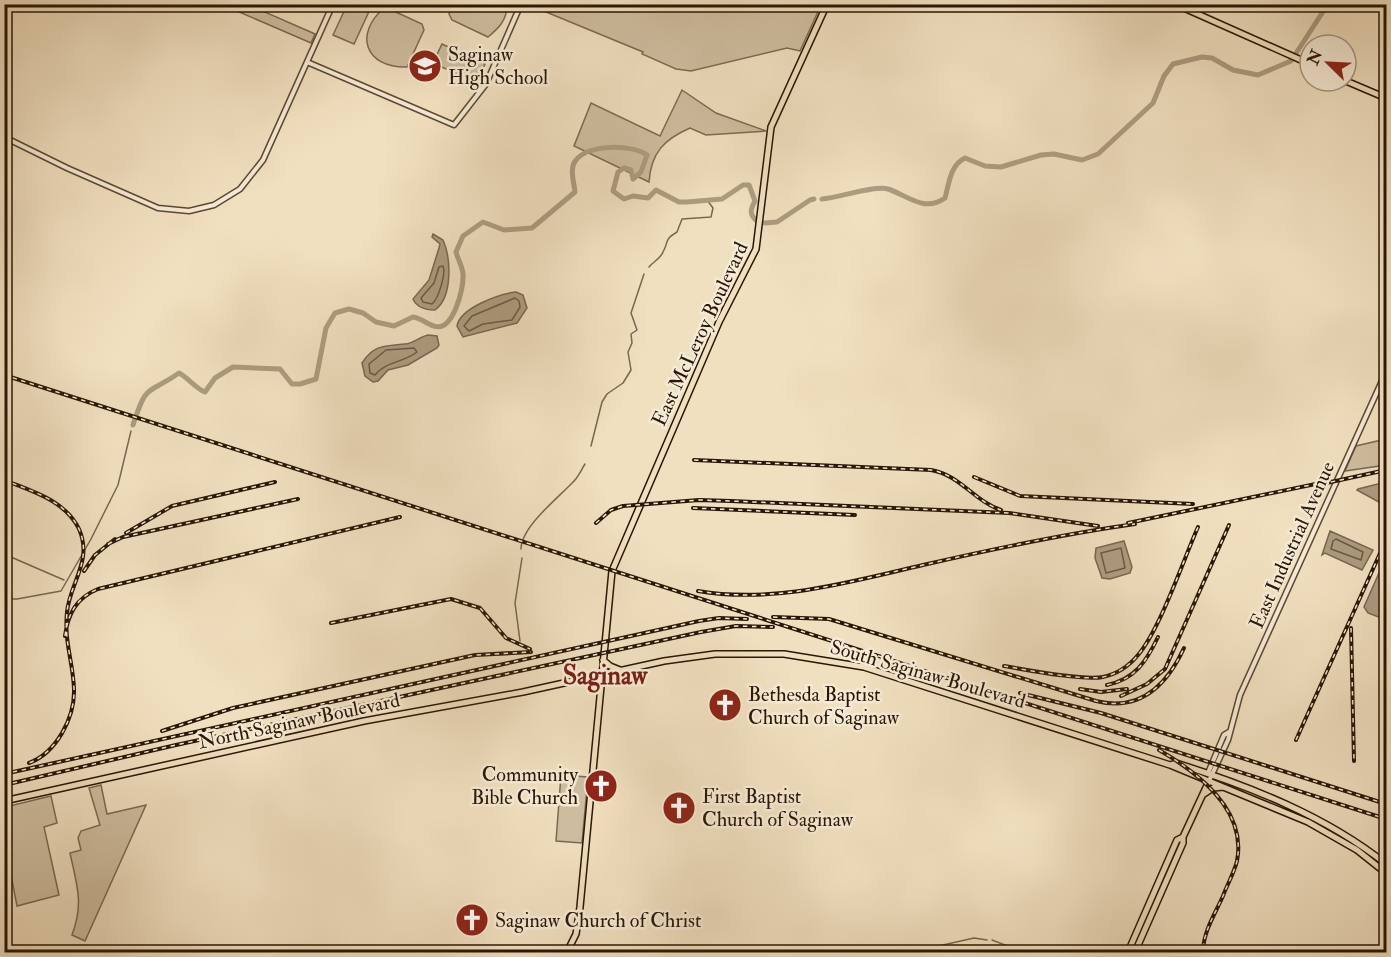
<svg xmlns="http://www.w3.org/2000/svg" width="1391" height="957" font-family="'IM FELL Double Pica',serif">
<style>
.green{fill:#cfbea0;stroke:#7c6a52;stroke-width:1.5}
.water{fill:#ad9c80;stroke:#78674f;stroke-width:1.5}
.lines{fill:none;stroke-linecap:round;stroke-linejoin:round}
.shore{stroke:#6b5a42;stroke-width:1.5}
.stream{stroke:#78674f;stroke-width:1.5}
.river{stroke:#ad9c80;stroke-width:5}
.minor-casing{stroke:#5b4934;stroke-width:7}
.major-casing{stroke:#291705;stroke-width:8}
.minor{stroke:#f6ebd6;stroke-width:4}
.major{stroke:#f1e0c0;stroke-width:5}
.rail-casing{stroke:#291705;stroke-width:4}
.rail{stroke:#f6ebd6;stroke-width:1.5;stroke-dasharray:4.5;stroke-linecap:butt}
.labels{text-anchor:middle;dominant-baseline:central;stroke-width:5;stroke-linejoin:round;paint-order:stroke}
.poi-label{font-size:20px;fill:#291705;stroke:#f6ebd6;text-anchor:start}
.street-label{font-size:20px;fill:#291705;stroke:#f6ebd6}
.district-label{font-size:26px;font-weight:bold;fill:#7a1f14;stroke:#f6ebd6}
</style>
<rect width="100%" height="100%" fill="#f1e0c0"/>
<filter id="stains"><feTurbulence type="fractalNoise" baseFrequency=".00333" numOctaves="4"/><feColorMatrix values="0 0 0 0 .2 0 0 0 0 .09 0 0 0 0 .02 0 0 0 .5 -.17"/></filter>
<radialGradient id="worn" r=".72"><stop offset=".6" stop-color="#630" stop-opacity="0"/><stop offset="1" stop-color="#630" stop-opacity=".3"/></radialGradient>
<!-- green -->
<path class="green" d="M454,4L507,5C507,20 499,28 488,37L452,20L449,14Z
M223,5H249L315,34L311,43Z
M347,5H372L354,44L333,35Z
M529,5V4L821,5L800,51L787,48L691,71L676,69L642,54L643,52Z
M385,7L422,24L424,30L407,67C365,68 353,34 385,7Z
M442,44L485,64L476,83L433,63Z
M682,90L716,113L766,131L706,135L690,128C665,139 651,152 649,182L574,146L591,103L660,136Z
M1386,439V465L1345,471L1356,446Z
M561,775L588,777L582,843L556,841Z
M101,785L107,814L146,805L85,941L72,935C84,903 77,886 70,853L81,850L78,838L81,831L100,825L89,788Z
M51,796L57,823L44,827L59,895L17,906L5,844V807Z"/>
<!-- water -->
<path class="water" d="M433,234L443,240C451,258 453,297 435,310C426,310 417,308 413,299L429,280L439,248L440,244L432,237Z
M516,292L523,295L527,308L517,323L463,337L457,326C460,308 499,294 516,292Z
M428,335L437,336L439,345L437,348L408,365L388,370L378,381L373,382L365,376L362,363C374,344 386,346 405,344C413,344 419,337 428,335Z
M1386,482V506L1357,490L1358,489Z
M1330,531L1373,550L1362,570L1325,553L1322,555Z
M1124,541L1132,567L1130,573L1110,579L1102,578L1095,558L1096,548Z
M1386,557V620L1368,613L1364,607Z"/>
<g class="lines">
<!-- shore -->
<path class="shore" d="M443,266C446,273 439,298 432,304L423,302L421,298L434,283L439,267Z
M515,298L519,301L520,307L512,320L483,324L469,331L464,326L472,316Z
M414,348L417,352C403,363 386,361 375,375L370,373L369,364L386,350Z
M1336,539L1363,552L1361,560L1331,549L1333,541Z
M1121,548L1125,568L1106,573L1101,553Z"/>
<!-- stream -->
<path class="stream" d="M649,267C653,262 661,258 663,252C670,239 663,241 677,232L682,219L711,217L713,208L707,200
M591,446L602,402L607,394L623,383L631,370L628,352L632,343L631,334L637,330L631,313L644,274
M521,549C521,527 558,498 572,483C578,478 581,470 585,464
M4,554L64,580
M4,599H17L61,591L91,539L118,485L131,431
M520,641L515,603L522,558
M992,940L1023,952
M800,952H808
M912,952L974,938L987,940"/>
<!-- river -->
<path class="river" d="M822,199C838,198 875,185 888,189C907,195 924,213 945,198C949,184 950,165 965,158L985,166L1001,167L1041,155L1054,154L1082,160L1098,154L1153,103L1164,76L1173,64L1202,57L1212,58L1233,70L1258,75L1291,61L1328,4
M765,223L777,222L810,200L814,199
M133,425C147,382 146,396 179,373C187,377 198,390 205,392L215,378L233,367L280,369L292,384H300L316,379L326,328L335,313L349,309L363,313L376,322L394,326L413,317C421,318 427,324 434,326C453,333 464,288 463,275C463,267 458,260 456,252L463,236L483,222L504,230L532,228L575,192C574,182 569,168 576,160C589,144 632,144 647,155L641,172L633,179L631,170L624,168L618,172L613,191L624,199L633,196L648,198L656,190L679,202H687L722,199L743,185H749L755,201C750,210 749,215 758,222"/>
<defs>
<path id="minor" d="M307,62L454,125L486,84L521,4
M4,137L67,168L158,208L189,211L214,205L240,189L263,160L333,4
M1208,773L1224,735L1229,732
M1209,781L1228,740L1240,695L1386,372"/>
<path id="major" d="M1175,4L1310,64
M1346,81L1386,98
M603,660L610,666L620,670
M1170,765L1176,763C1249,786 1326,816 1386,864
M1204,794L1213,788L1223,787
M4,801L364,721L523,692L664,661L715,654H784L864,667L1170,765L1308,822L1357,850L1386,873
M567,952L576,934L580,907L612,571L719,322L756,249L771,127L827,4
M1128,952L1177,840L1183,837L1209,781
M1135,952L1183,843V837"/>
</defs>
<!-- minor casing -->
<use href="#minor" class="minor-casing"/>
<!-- major casing -->
<use href="#major" class="major-casing"/>
<!-- minor -->
<use href="#minor" class="minor"/>
<!-- major -->
<use href="#major" class="major"/>
<defs>
<path id="rail" d="M4,375L1386,819
M694,460L931,470C960,475 974,501 1001,510
M974,477L1020,496L1193,504
M4,480C31,491 65,500 79,529C93,561 70,582 67,612C64,643 73,661 74,689C75,718 56,753 29,763
M1322,484L1386,470
M693,508L855,515
M596,523L611,510L623,506L699,500L731,501L1009,513L1098,526
M1128,523L1330,481
M126,533L172,506L275,482
M108,544L123,537L298,499
M84,571L95,555L115,539
M698,591C774,604 849,582 923,565C993,549 1064,534 1135,524
M773,617L829,619L1096,701C1140,712 1167,685 1184,648
M331,623L451,599L480,608L506,638L530,649
M1351,628L1354,761
M65,636C68,614 76,598 98,589L400,517
M1004,666C1027,670 1083,681 1103,677C1117,674 1129,666 1138,655C1160,629 1183,561 1198,527
M1107,685C1135,679 1146,662 1158,637
M1080,689L1101,692L1127,689
M1020,693L1101,713L1386,804
M1121,696L1147,684L1165,669L1229,525
M162,731L233,708L475,655L531,652
M1296,740L1386,540
M1159,750C1197,772 1247,810 1237,861C1234,873 1227,885 1223,896C1215,914 1203,932 1203,952
M4,774L699,621L719,618L747,619
M4,785L176,745L701,632L736,626L773,627"/>
</defs>
<!-- rail casing -->
<use href="#rail" class="rail-casing"/>
<!-- rail -->
<use href="#rail" class="rail"/>
</g>
<!-- icons -->
<defs>
<symbol id="school-disc" viewBox="-11 -11 22 22"><circle r="9.5" fill="#8f2418" stroke="#f6ebd6"/><path d="M0-5L7-2L0 1L-7-2ZM-4 1L0 2.5L4 1V4Q0 6-4 4Z" fill="#fff"/></symbol>
<symbol id="church-disc" viewBox="-11 -11 22 22"><circle r="9.5" fill="#8f2418" stroke="#f6ebd6"/><path d="M-1.2-6h2.4v3.5h3.3v2.4h-3.3V6h-2.4V-.1h-3.3v-2.4h3.3Z" fill="#fff"/></symbol>
</defs>
<g fill-rule="evenodd">
<use href="#school-disc" x="406" y="47" width="38" height="38"/>
<use href="#church-disc" x="706" y="686" width="38" height="38"/>
<use href="#church-disc" x="582" y="767" width="38" height="38"/>
<use href="#church-disc" x="660" y="789" width="38" height="38"/>
<use href="#church-disc" x="453" y="901" width="38" height="38"/>
</g>
<g class="labels">
<!-- poi labels -->
<g class="poi-label">
<text x="448" y="54">Saginaw<tspan x="448" dy="23">High School</tspan></text>
<text x="748" y="694">Bethesda Baptist<tspan x="748" dy="23">Church of Saginaw</tspan></text>
<text x="578" y="774" text-anchor="end">Community<tspan x="578" dy="23">Bible Church</tspan></text>
<text x="702" y="796">First Baptist<tspan x="702" dy="23">Church of Saginaw</tspan></text>
<text x="495" y="920">Saginaw Church of Christ</text>
</g>
<!-- street labels -->
<g class="street-label">
<text transform="translate(700 334) rotate(-65)">East McLeroy Boulevard</text>
<text transform="translate(1292 545) rotate(-66)">East Industrial Avenue</text>
<text transform="translate(928 674) rotate(16)">South Saginaw Boulevard</text>
<text transform="translate(299 721) rotate(-12)">North Saginaw Boulevard</text>
</g>
<!-- district labels -->
<g class="district-label">
<text x="605" y="676">Saginaw</text>
</g>
</g>
<!-- margin -->
<rect width="1391" height="957" fill="none" stroke="#f1e0c0" stroke-width="24"/>
<rect x="6" y="6" width="1379" height="945" fill="none" stroke="#291705" stroke-width="3"/>
<rect x="12" y="12" width="1367" height="933" fill="none" stroke="#291705" stroke-width="1.5"/>
<!-- north arrow -->
<g transform="translate(1328 63) rotate(294)"><circle r="28" fill="#f6ebd6" stroke="#a49682" stroke-width="1.5"/>
<path d="M0-4.5L10 22L0 15L-10 22Z" fill="#8f2418"/>
<text y="-9" font-size="16" font-weight="bold" text-anchor="middle" fill="#291705">N</text>
</g>
<rect width="100%" height="100%" filter="url(#stains)"/>
<rect width="100%" height="100%" fill="url(#worn)"/>
</svg>
